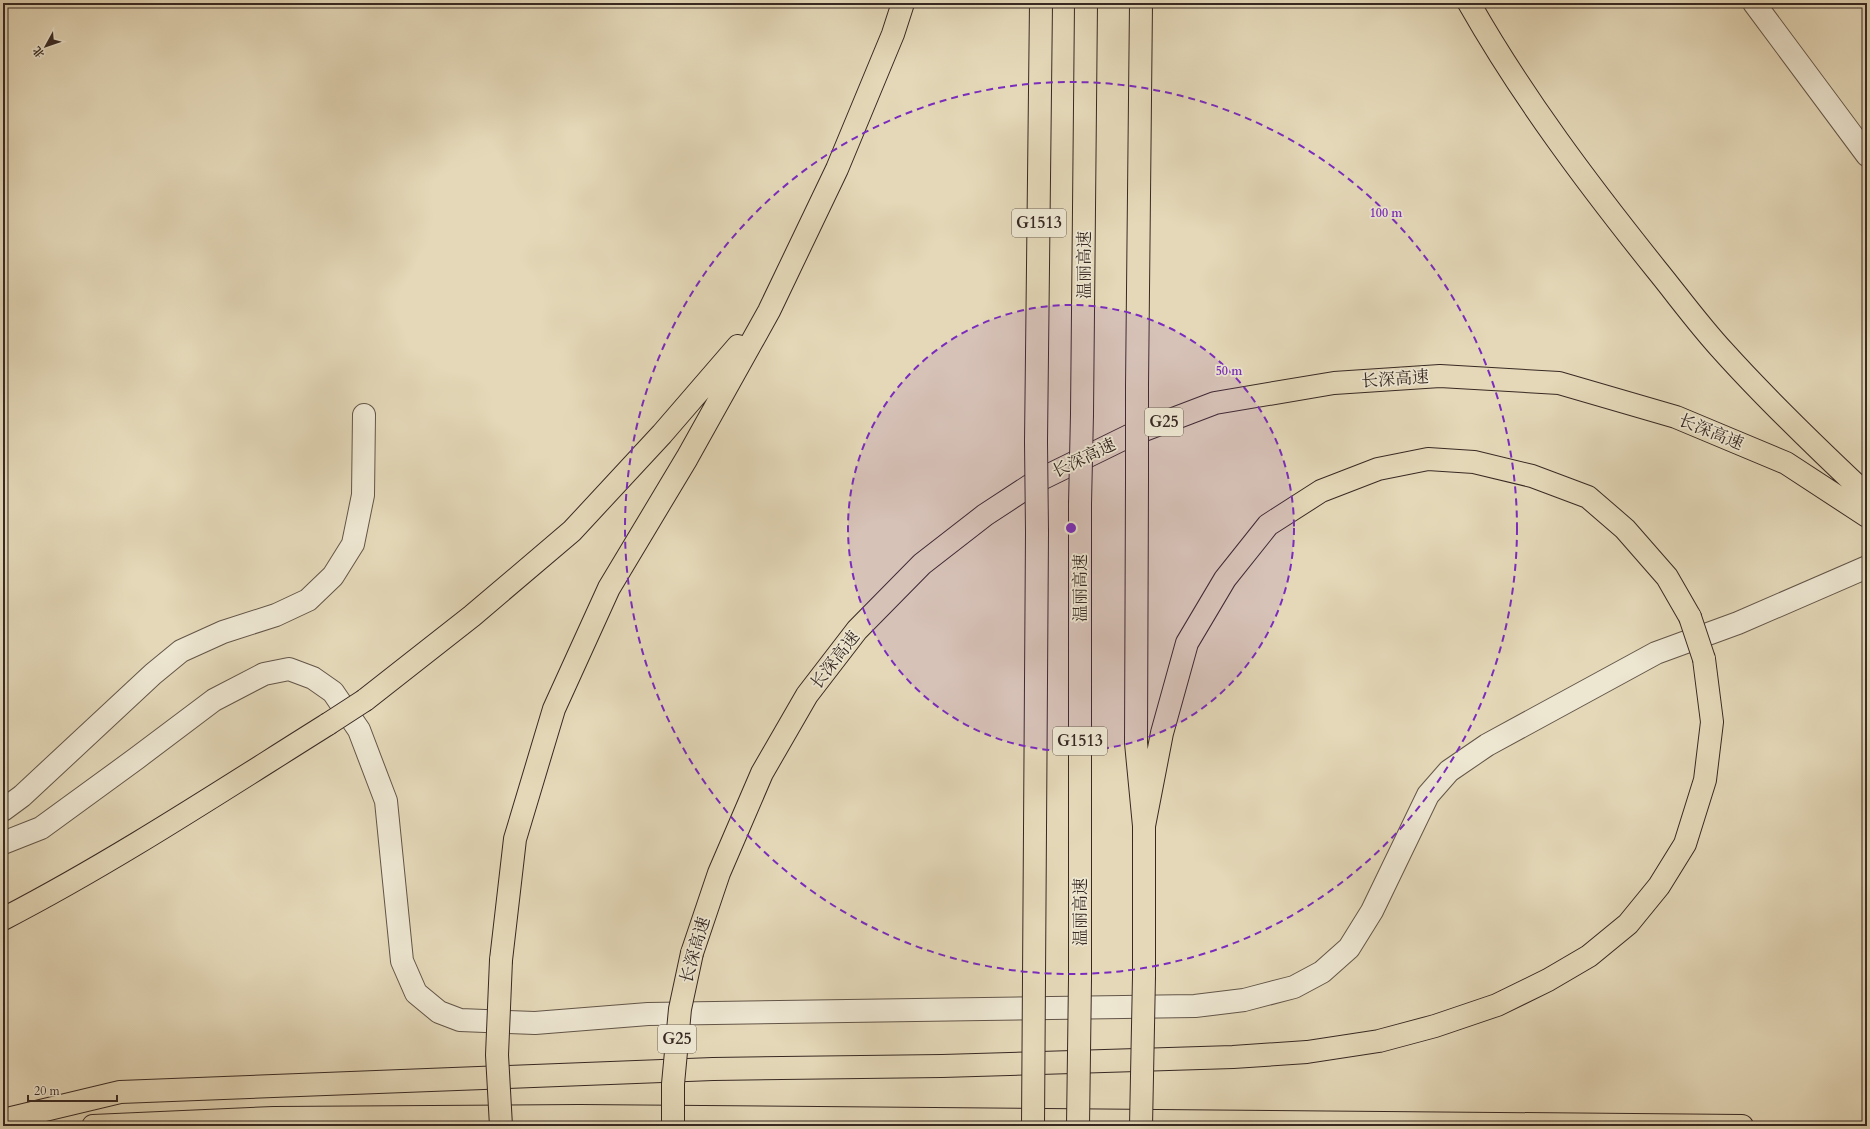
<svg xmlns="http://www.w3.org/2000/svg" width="1870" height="1129" font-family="Cardo,'Noto Serif SC',serif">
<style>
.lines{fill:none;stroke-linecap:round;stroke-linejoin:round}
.minor-casing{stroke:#635548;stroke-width:24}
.highway-casing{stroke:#382923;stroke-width:24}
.minor{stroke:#ede6d1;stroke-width:22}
.highway{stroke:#e4d8b8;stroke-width:22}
.highway-bridge-casing{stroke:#382923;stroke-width:24;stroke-linecap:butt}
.highway-bridge{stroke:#e4d8b8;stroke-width:22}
.ring{fill:none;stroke:#7b2cbf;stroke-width:2;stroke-dasharray:7 5}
.labels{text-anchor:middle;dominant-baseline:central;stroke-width:3.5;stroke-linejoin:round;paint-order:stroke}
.shield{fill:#ede6d1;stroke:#6e6257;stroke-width:1}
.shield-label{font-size:16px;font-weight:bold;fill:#382923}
.street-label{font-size:17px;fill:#382923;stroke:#ede6d1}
.centre{fill:#7b2cbf;stroke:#ede6d1;stroke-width:2}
.ring-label{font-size:12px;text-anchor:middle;font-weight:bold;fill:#7b2cbf;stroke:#ede6d1;stroke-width:3.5;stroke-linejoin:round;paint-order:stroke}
</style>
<rect width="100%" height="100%" fill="#e4d8b8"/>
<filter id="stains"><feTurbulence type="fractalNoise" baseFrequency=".005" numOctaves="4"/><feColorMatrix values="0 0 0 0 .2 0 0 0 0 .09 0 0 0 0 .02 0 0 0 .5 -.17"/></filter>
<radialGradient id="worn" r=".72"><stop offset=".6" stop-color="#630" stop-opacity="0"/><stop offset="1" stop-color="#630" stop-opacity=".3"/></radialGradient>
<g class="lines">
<defs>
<path id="minor" d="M1754,3L1867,155
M3,810L22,796L153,674L181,651L223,632L276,615L308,600L333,576L353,544L363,495L364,415
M3,843L41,828L137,758L214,700L264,674L289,669L313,678L333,692L359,730L386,801L402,961L416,993L439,1012L460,1020L535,1023L648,1014L1195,1006L1244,1000L1294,987L1322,972L1349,948L1372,911L1428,795L1449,771L1487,745L1656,653L1738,623L1867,567"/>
<path id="highway" d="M1469,3C1523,98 1588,184 1656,269C1678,296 1699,325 1723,351C1768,401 1817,448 1867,495
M1137,386L1141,3
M1082,414L1086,3
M1036,442L1041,3
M1137,480L1136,743L1144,826V976
M365,700L472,616L572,531L662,434L738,346
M1144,826L1162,733L1187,643L1225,579L1268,525L1321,491L1378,469L1428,459L1474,462L1532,476L1588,497L1625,529L1667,577L1690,617
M3,919C115,861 221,791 328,724
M692,953L719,873L762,773L807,695L857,630L922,564L985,515L1037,481L1131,435L1215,403L1334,383L1440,376L1559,383L1676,417L1786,463L1867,516
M501,960L515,839L554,709L609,588L687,458L769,311L837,169L893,34L903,3
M1034,978L1037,532
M1080,979V504
M3,1120L120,1092L713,1069L942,1066L1233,1057L1307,1052L1379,1041L1435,1026L1497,1005L1548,980L1589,956L1628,924L1659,886L1685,844L1705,780L1712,722L1704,659
M93,1126L274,1118L580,1116L1742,1126"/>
</defs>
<!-- minor casing -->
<use href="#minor" class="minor-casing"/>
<!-- highway casing -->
<use href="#highway" class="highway-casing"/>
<!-- minor -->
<use href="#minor" class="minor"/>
<!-- highway -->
<use href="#highway" class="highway"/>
<defs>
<path id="highway-bridge" d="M1137,386V480
M1036,442L1037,532
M1080,504L1082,414
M1690,617L1704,659
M328,724L365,700
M501,960L497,1055L501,1126
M673,1126V1084L680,1009L692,953
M1033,1126L1034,978
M1078,1126L1080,979
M1141,1126L1144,976"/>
</defs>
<!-- highway-bridge casing -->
<use href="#highway-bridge" class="highway-bridge-casing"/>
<!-- highway-bridge -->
<use href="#highway-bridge" class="highway-bridge"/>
</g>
<!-- distance rings -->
<circle cx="1071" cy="528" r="223" fill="#7b2cbf" fill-opacity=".12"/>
<g class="ring">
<circle cx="1071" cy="528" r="223"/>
<circle cx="1071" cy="528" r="446"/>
</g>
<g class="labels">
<!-- shield labels -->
<g class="shield">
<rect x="1012" y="209" width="54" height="28" rx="3"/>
<rect x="1145" y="408" width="38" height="28" rx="3"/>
<rect x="1053" y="727" width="54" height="28" rx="3"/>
<rect x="658" y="1025" width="38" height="28" rx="3"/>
</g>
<g class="shield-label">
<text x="1039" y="223">G1513</text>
<text x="1164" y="422">G25</text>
<text x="1080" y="741">G1513</text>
<text x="677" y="1039">G25</text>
</g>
<!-- street labels -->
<g class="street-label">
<text transform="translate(1084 265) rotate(-90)">温丽高速</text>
<text transform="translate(1395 379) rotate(-4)">长深高速</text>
<text transform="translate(1711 432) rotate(22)">长深高速</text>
<text transform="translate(1084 458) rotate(-26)">长深高速</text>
<text transform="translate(1080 588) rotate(-90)">温丽高速</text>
<text transform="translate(835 660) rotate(-52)">长深高速</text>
<text transform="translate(1080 912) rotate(-90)">温丽高速</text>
<text transform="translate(695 950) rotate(-74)">长深高速</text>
</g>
</g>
<circle cx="1071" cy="528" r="6" class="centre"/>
<g class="ring-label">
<text x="1386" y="217">100 m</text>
<text x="1229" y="375">50 m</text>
</g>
<!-- margin -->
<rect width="1870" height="1129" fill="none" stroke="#e4d8b8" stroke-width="16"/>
<rect x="4" y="4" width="1862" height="1121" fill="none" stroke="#382923" stroke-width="2"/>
<rect x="8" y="8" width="1854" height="1113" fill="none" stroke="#382923"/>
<!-- north arrow -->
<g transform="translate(46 46) rotate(230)" stroke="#ede6d1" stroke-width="3" paint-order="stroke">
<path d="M0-3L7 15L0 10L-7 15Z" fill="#382923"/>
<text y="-6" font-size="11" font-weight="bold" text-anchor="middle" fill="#382923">北</text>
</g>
<!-- scale -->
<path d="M28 1095v6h89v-6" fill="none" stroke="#382923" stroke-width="2"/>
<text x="34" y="1095" font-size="12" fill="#382923" stroke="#ede6d1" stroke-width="3" paint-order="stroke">20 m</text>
<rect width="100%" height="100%" filter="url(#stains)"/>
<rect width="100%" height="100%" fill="url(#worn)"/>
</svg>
